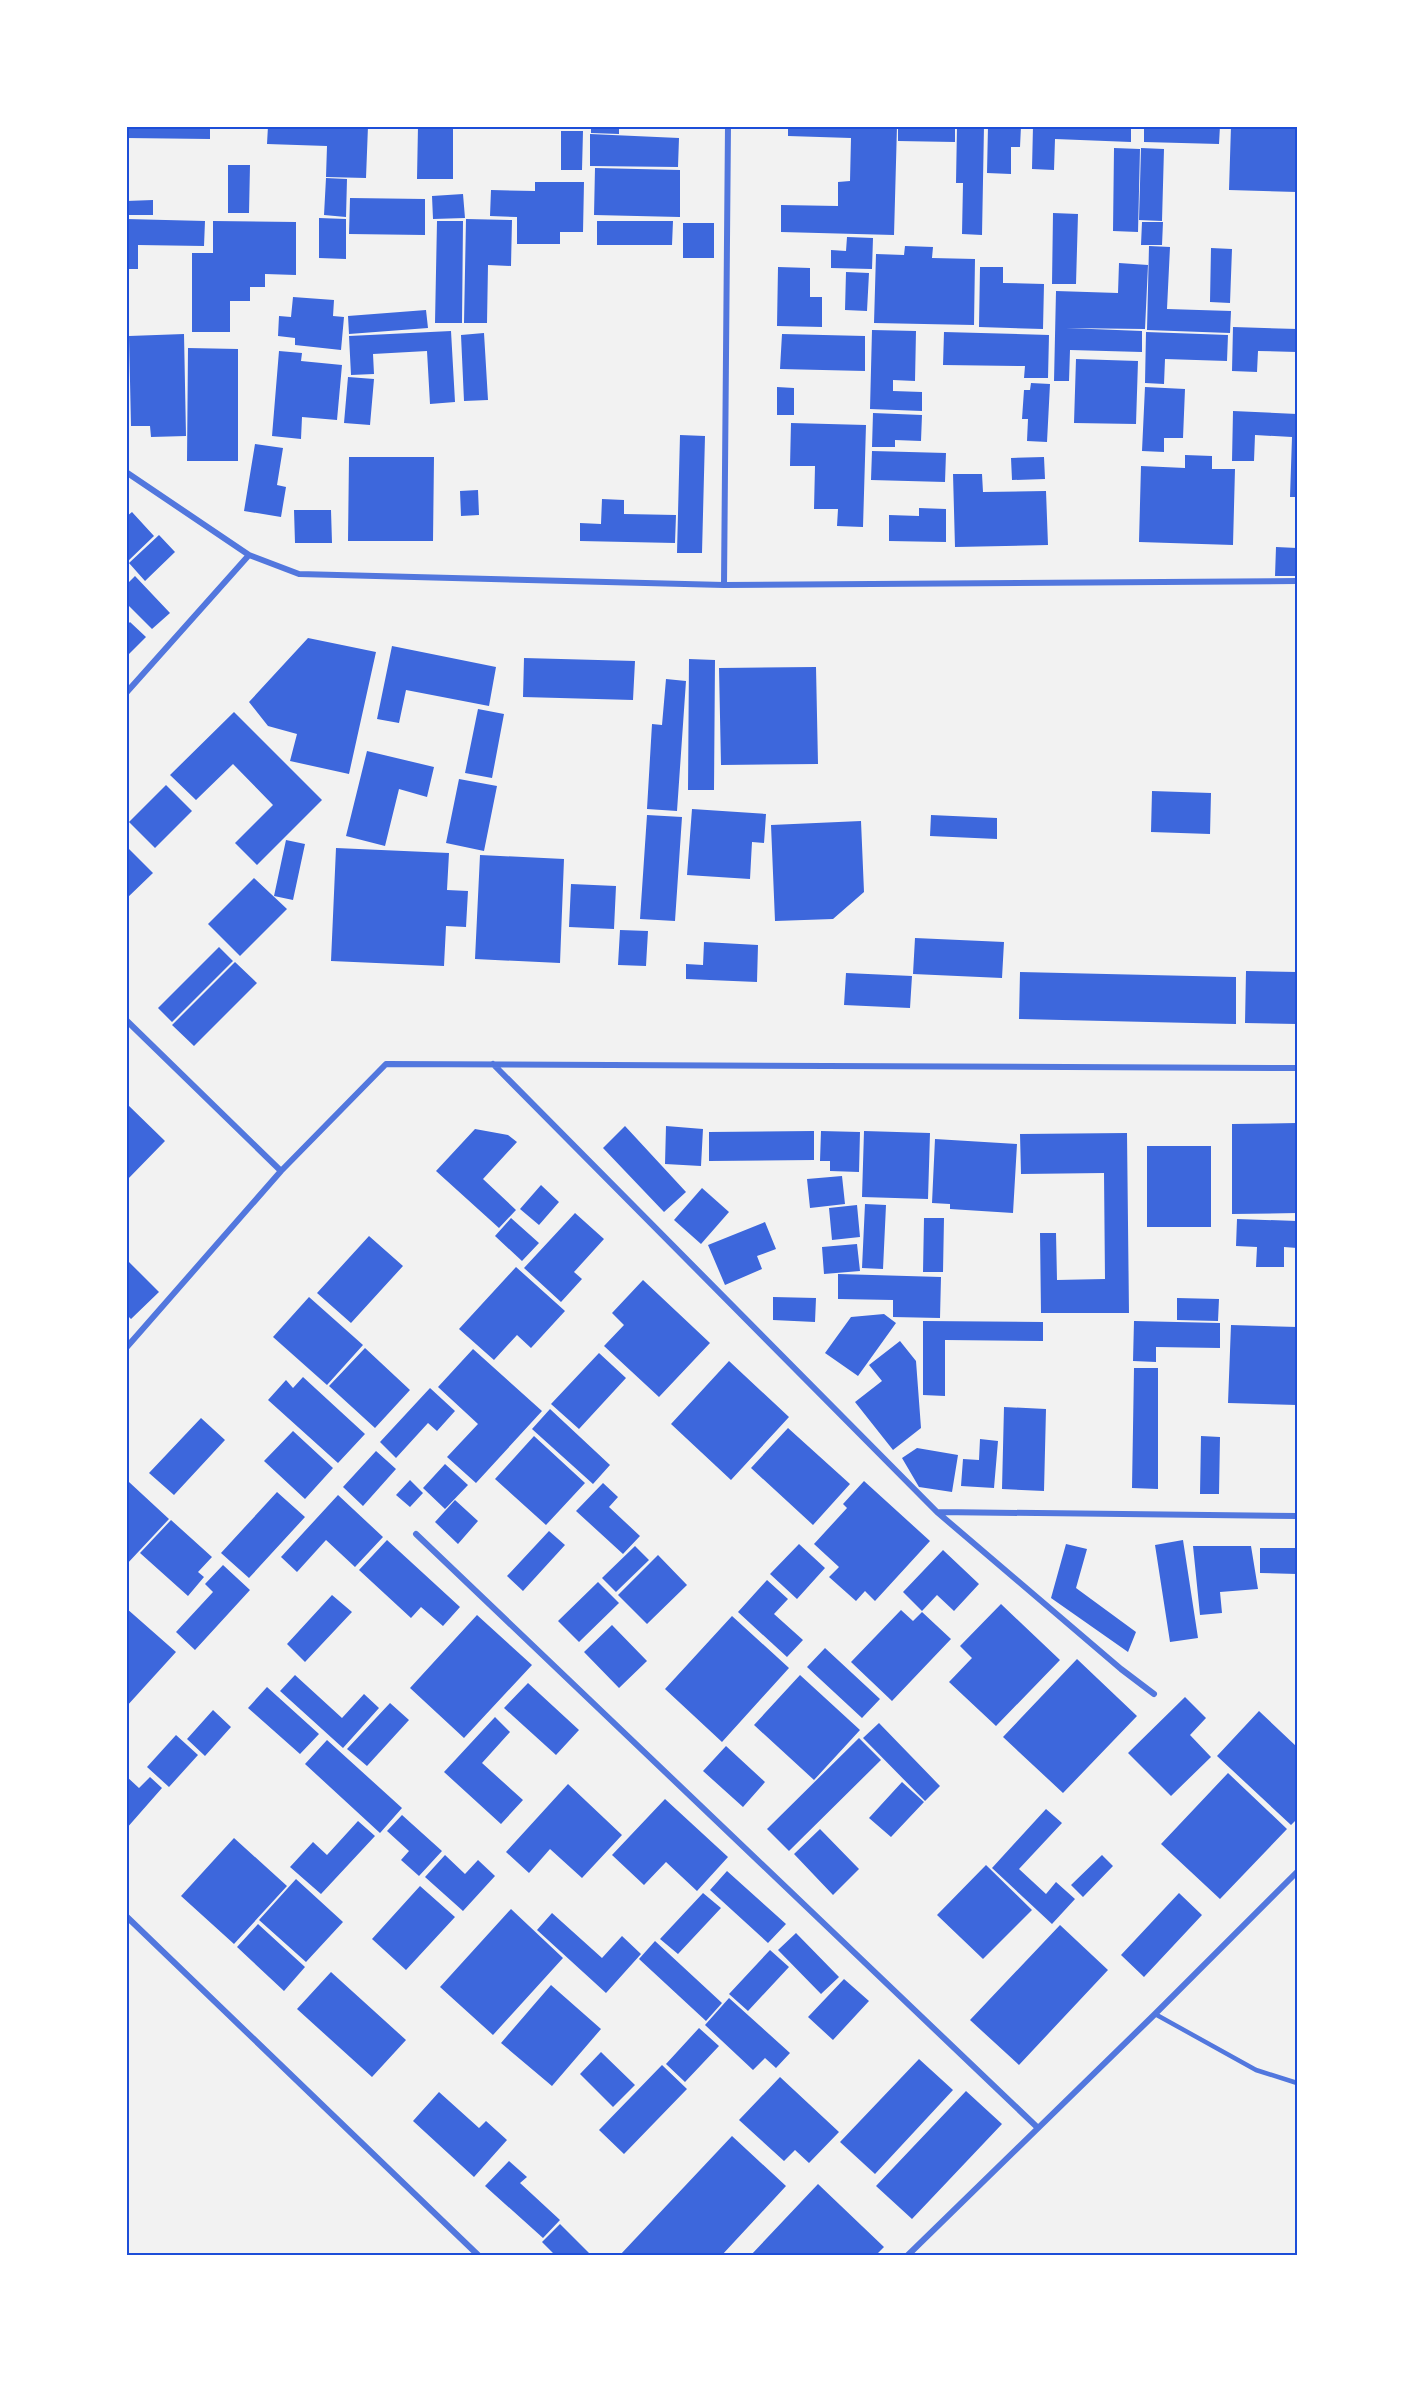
<svg xmlns="http://www.w3.org/2000/svg" width="1423" height="2381" font-family="'Golos Text',sans-serif">
<style>
.building{fill:#3d67dc}
.lines{fill:none;stroke-linecap:round;stroke-linejoin:round}
.service{stroke:#5277de;stroke-width:4.5}
.minor{stroke:#5277de;stroke-width:6}
.neatline{fill:none;stroke:#1d4ed8;stroke-width:2}
</style>
<rect width="100%" height="100%" fill="#f2f2f2"/>
<!-- building -->
<path class="building" d="M126,126H210V139L126,138Z
M268,126H368L366,178L326,177L327,146L267,144Z
M418,126H453V179H417Z
M591,126H619V134L591,133Z
M788,126H897L894,235L781,232V205L838,206V182L850,181L851,138L788,136Z
M898,126H955V142L898,141Z
M957,126H984L982,235L962,234L963,183H956Z
M988,126H1021L1020,147H1011V174L987,173Z
M1033,126H1131V142L1055,139L1054,170L1032,169Z
M1144,126H1220L1219,144L1144,142Z
M1231,126H1297V192L1229,190Z
M561,131H583L582,170H561Z
M590,134L679,138L678,167L590,166Z
M1114,148L1140,149L1138,232L1113,231Z
M1141,148L1164,149L1162,221L1139,220Z
M228,165H250L249,213H228Z
M595,168L680,170V217L594,215Z
M326,178L347,179L346,217L324,215Z
M535,182H584L583,232H560V244H517V217L490,216L491,190L535,191Z
M463,194L465,218L433,219L432,196Z
M350,198L425,199V235L349,234Z
M153,200V215H126V201Z
M1053,213L1078,214L1076,284H1052Z
M319,218L346,219V259L319,258Z
M126,219L205,221L204,246L138,245V269H126Z
M466,219L512,220L511,266L488,265L487,323H464Z
M213,221L296,222V275L265,274V287H250V301H230V332H192V253H213Z
M437,221H463L462,323H435Z
M597,221H673L672,245H597Z
M1142,222H1163L1162,245H1141Z
M683,223H714V258H683Z
M847,237L873,238L872,269L831,268V250L846,251Z
M905,246L933,247L932,258L975,259L974,325L874,323L876,254L904,255Z
M1149,246L1170,247L1167,309L1231,311L1230,333L1147,330Z
M1211,248L1232,249L1230,303L1210,302Z
M1119,263L1148,265L1145,329L1066,328L1142,331V352L1070,350L1069,381H1054L1056,291L1118,293Z
M778,267L810,268V297H822V327L777,326Z
M980,267H1003V283L1044,284L1043,329L979,327Z
M846,272L869,273L867,311L845,310Z
M293,297L334,300L333,316L344,317L341,350L295,345V338L278,336L279,316L291,317Z
M426,310L428,328L349,334L348,316Z
M1233,327L1297,329V352L1258,351L1257,372L1232,371Z
M872,330L916,331L915,381L893,380V391L922,392V411L870,409Z
M451,331L455,402L430,404L427,351L373,354L374,374L351,375L349,336Z
M944,332L1049,335L1048,378H1024L1025,366L943,365Z
M1146,332L1228,335L1227,361L1165,359L1164,384L1145,383Z
M484,333L488,400L464,401L461,335Z
M184,334L186,436L151,437L150,426H131L129,336Z
M782,334L865,336V371L780,369Z
M188,348L238,349V461H187Z
M279,351L302,353L301,361L342,365L337,420L302,417L301,439L272,436Z
M1076,359L1138,361L1136,424L1074,423Z
M348,377L374,379L370,425L344,423Z
M1031,383L1050,384L1047,442L1027,441L1028,419H1022L1024,390H1030Z
M777,387L794,388V415H777Z
M1145,387L1185,389L1183,438H1164V452L1142,451Z
M1233,411L1297,414V497H1290L1292,437L1255,435L1254,461H1232Z
M873,413L922,415L921,441L895,440V447H872Z
M791,423L866,425L863,527L837,526L838,509H814L815,466H790Z
M680,435L705,436L702,553H677Z
M255,444L283,448L277,485L286,487L281,517L244,511Z
M872,451L946,453L945,482L871,480Z
M1185,455L1212,456V469H1235L1233,545L1139,542L1141,466L1185,468Z
M349,457H434L433,541H348Z
M1044,457L1045,479L1012,480L1011,458Z
M953,474H982L983,492L1046,491L1048,545L955,547Z
M478,490L479,515L461,516L460,491Z
M602,499L624,500V514L676,515L675,543L580,541V523L601,524Z
M919,508L946,509V542L889,541V515L919,516Z
M294,510H331L332,543H295Z
M132,512L154,536L126,563V517Z
M159,535L175,552L145,581L129,563Z
M1276,547L1297,548V576H1275Z
M135,576L170,613L152,629L126,603V585Z
M130,622L146,637L129,654L126,652V626Z
M308,638L376,652L349,774L290,761L297,734L268,726L249,702Z
M392,646L496,667L489,706L406,690L399,723L377,719Z
M524,658L635,661L633,700L523,697Z
M689,659L715,660L714,790H688Z
M816,667L818,764L721,765L719,668Z
M666,679L686,681L677,811L647,809L652,724L662,725Z
M478,709L504,714L492,778L465,773Z
M234,712L322,800L257,865L235,843L273,805L233,764L196,800L170,775Z
M367,751L434,767L427,797L399,789L385,846L346,836Z
M459,779L497,786L484,851L446,843Z
M166,785L192,811L155,848L129,822Z
M1152,791L1211,793L1210,834L1151,832Z
M692,809L766,814L764,843L752,842L750,879L687,875Z
M647,815L682,817L675,921L640,919Z
M931,815L997,818V839L930,836Z
M861,821L864,892L833,919L775,921L771,825Z
M286,840L305,844L293,900L274,896Z
M126,846L153,873L126,899Z
M336,848L449,853L447,890L468,891L466,927L446,926L444,966L331,961Z
M480,855L564,859L560,963L475,959Z
M254,878L287,909L240,956L208,924Z
M571,884L616,886L614,929L569,927Z
M620,930L648,931L646,966L618,965Z
M915,938L1004,942L1002,978L913,974Z
M704,942L758,945L757,982L686,979V964L703,965Z
M219,947L233,961L172,1022L158,1008Z
M235,962L257,983L194,1046L172,1025Z
M1246,971L1297,972V1024L1245,1023Z
M1020,972L1236,977V1024L1019,1019Z
M846,973L912,976L910,1008L844,1005Z
M126,1103L165,1141L126,1181Z
M1297,1123V1213L1232,1214V1124Z
M625,1126L686,1192L664,1212L603,1148Z
M666,1126L703,1129L701,1166L665,1164Z
M475,1129L508,1135L517,1142L483,1179L516,1210L499,1228L436,1171Z
M814,1131V1160L709,1161V1132Z
M821,1131L860,1132L859,1172L830,1171V1161H820Z
M864,1131L930,1133L928,1199L862,1197Z
M1127,1133L1129,1313H1041L1040,1233H1056L1057,1280L1105,1279L1104,1173L1021,1174L1020,1134Z
M935,1139L1017,1144L1013,1213L950,1209V1204L932,1203Z
M1147,1146H1211V1227H1147Z
M842,1176L845,1204L810,1208L807,1179Z
M541,1185L559,1202L539,1225L520,1209Z
M702,1188L729,1212L701,1244L674,1220Z
M865,1204L886,1205L883,1269L862,1268Z
M857,1205L860,1237L832,1240L829,1208Z
M575,1213L604,1239L574,1272L582,1279L561,1302L524,1268Z
M511,1218L539,1243L522,1261L495,1236Z
M924,1218H944L943,1272H923Z
M1237,1219L1297,1221V1248L1284,1247V1267H1256L1257,1247L1236,1246Z
M765,1222L776,1249L757,1256L762,1269L725,1285L708,1245Z
M369,1236L403,1266L351,1323L317,1293Z
M857,1244L860,1271L824,1274L822,1247Z
M129,1262L159,1292L131,1319L126,1314V1265Z
M516,1267L565,1311L531,1348L517,1335L494,1360L459,1329Z
M838,1274L941,1277L940,1318L893,1317V1300L838,1299Z
M643,1280L710,1343L659,1397L604,1346L624,1325L612,1313Z
M309,1297L363,1345L327,1385L273,1337Z
M773,1297L816,1298L815,1322L773,1320Z
M1177,1298L1219,1299L1218,1321L1177,1320Z
M884,1314L896,1323L858,1376L825,1353L851,1317Z
M923,1321L1043,1322V1341L945,1340V1396L923,1395Z
M1134,1321L1220,1323V1348L1156,1347V1362L1133,1361Z
M1231,1325L1297,1327V1405L1228,1403Z
M900,1341L916,1361L921,1428L893,1450L855,1402L882,1381L869,1365Z
M365,1348L410,1390L375,1428L329,1386Z
M473,1349L542,1411L476,1483L447,1457L478,1424L438,1387Z
M599,1353L626,1378L579,1429L551,1404Z
M729,1361L789,1417L731,1480L671,1424Z
M1134,1368H1158V1489L1132,1488Z
M303,1377L365,1434L338,1463L268,1400L286,1380L293,1388Z
M430,1388L455,1411L437,1431L428,1423L396,1458L380,1442Z
M1004,1407L1046,1409L1044,1491L1002,1489Z
M550,1409L610,1465L593,1484L532,1429Z
M201,1418L225,1440L174,1495L149,1473Z
M788,1428L850,1484L813,1525L751,1468Z
M293,1431L333,1468L305,1499L264,1461Z
M534,1436L585,1483L546,1525L495,1479Z
M1201,1436L1220,1437L1219,1494H1200Z
M980,1439L998,1441L994,1488L961,1486L963,1459L979,1460Z
M917,1448L958,1455L952,1492L919,1487L902,1458Z
M376,1451L396,1469L363,1506L343,1487Z
M445,1464L468,1485L445,1509L423,1488Z
M410,1480L423,1493L410,1507L396,1495Z
M864,1481L930,1541L875,1601L865,1591L856,1601L829,1577L839,1567L814,1544L847,1508L843,1504Z
M129,1482L169,1519L126,1565V1485Z
M603,1483L618,1497L609,1507L640,1536L623,1554L576,1511Z
M277,1492L305,1517L249,1578L221,1553Z
M338,1495L383,1537L355,1567L326,1540L297,1572L281,1557Z
M455,1500L478,1521L458,1544L435,1522Z
M171,1520L212,1557L198,1572L204,1577L188,1596L140,1553Z
M549,1531L565,1545L523,1591L507,1576Z
M387,1540L460,1607L443,1626L421,1607L411,1618L359,1570Z
M1183,1540L1198,1638L1170,1642L1155,1545Z
M799,1544L825,1568L797,1599L770,1574Z
M1066,1544L1087,1549L1076,1588L1136,1632L1128,1652L1051,1598Z
M635,1546L649,1560L616,1592L602,1578Z
M1193,1546H1251L1258,1589L1220,1592L1222,1613L1200,1615Z
M1260,1548H1297V1574L1260,1573Z
M943,1550L979,1584L954,1611L937,1595L922,1611L903,1592Z
M658,1555L687,1585L647,1624L618,1595Z
M223,1565L250,1590L195,1650L176,1632L213,1592L205,1584Z
M767,1580L788,1599L774,1614L803,1640L787,1657L738,1612Z
M598,1582L619,1603L579,1642L558,1621Z
M332,1595L352,1612L305,1662L287,1644Z
M1001,1604L1060,1660L996,1726L949,1682L972,1658L960,1646Z
M126,1608L176,1652L126,1707Z
M901,1610L913,1621L922,1612L951,1639L892,1701L851,1662Z
M477,1615L532,1665L464,1738L410,1688Z
M732,1616L789,1668L722,1742L665,1689Z
M612,1625L647,1661L619,1688L584,1652Z
M825,1648L880,1699L862,1718L807,1667Z
M1077,1659L1137,1716L1063,1793L1003,1737Z
M295,1675L342,1718L364,1694L379,1708L343,1748L280,1691Z
M800,1675L860,1730L814,1780L754,1725Z
M528,1683L579,1730L556,1755L504,1708Z
M267,1687L319,1734L300,1754L248,1708Z
M1185,1697L1206,1718L1190,1735L1211,1757L1171,1796L1128,1753Z
M390,1703L409,1720L367,1766L347,1749Z
M213,1710L231,1727L205,1756L187,1739Z
M1259,1711L1297,1747V1819L1291,1825L1217,1756Z
M495,1717L510,1732L482,1763L523,1800L501,1824L444,1772Z
M879,1723L940,1786L925,1801L863,1738Z
M176,1735L198,1755L169,1787L147,1767Z
M859,1738L881,1760L789,1851L767,1829Z
M327,1740L402,1808L380,1833L305,1764Z
M726,1746L765,1782L743,1807L703,1771Z
M1228,1773L1287,1829L1220,1899L1161,1844Z
M126,1776L139,1788L150,1777L162,1788L126,1829Z
M902,1782L924,1802L891,1837L869,1818Z
M568,1784L622,1835L582,1878L550,1849L529,1873L506,1852Z
M665,1799L728,1857L697,1891L666,1862L644,1885L612,1855Z
M1046,1809L1062,1823L1019,1869L1046,1894L1056,1882L1075,1899L1052,1924L992,1868Z
M402,1815L442,1851L419,1876L401,1860L409,1851L387,1831Z
M358,1821L375,1836L321,1894L290,1867L313,1842L327,1855Z
M820,1829L859,1869L833,1895L794,1854Z
M234,1838L287,1886L234,1944L181,1896Z
M445,1855L465,1874L478,1860L495,1876L463,1911L425,1877Z
M1102,1855L1113,1866L1083,1897L1071,1885Z
M986,1865L1032,1910L983,1959L937,1915Z
M727,1871L786,1924L768,1943L710,1890Z
M296,1879L343,1922L306,1962L259,1920Z
M420,1886L455,1917L406,1970L372,1939Z
M703,1893L721,1908L678,1954L660,1939Z
M1179,1893L1202,1915L1144,1977L1121,1955Z
M511,1909L563,1958L493,2035L440,1987Z
M552,1913L602,1958L622,1936L641,1954L606,1993L537,1930Z
M258,1924L305,1967L284,1991L237,1947Z
M1060,1925L1108,1970L1019,2065L970,2020Z
M796,1933L839,1977L821,1994L778,1950Z
M655,1941L722,2003L706,2021L639,1959Z
M770,1950L789,1967L748,2011L729,1994Z
M331,1972L406,2040L372,2077L297,2009Z
M844,1979L869,2001L833,2040L808,2017Z
M551,1985L601,2029L552,2086L501,2043Z
M729,1998L790,2053L776,2068L765,2058L753,2070L705,2025Z
M699,2028L719,2046L685,2082L666,2064Z
M601,2052L635,2085L613,2107L580,2074Z
M919,2059L953,2090L875,2174L840,2142Z
M662,2065L687,2089L624,2154L599,2130Z
M780,2077L839,2132L809,2163L795,2150L784,2161L739,2120Z
M966,2091L1002,2124L912,2219L876,2186Z
M439,2092L479,2128L486,2121L507,2140L474,2177L413,2121Z
M732,2136L786,2186L722,2255H620Z
M509,2161L527,2177L520,2183L560,2220L543,2238L485,2186Z
M818,2184L884,2247L876,2255H751Z
M560,2224L591,2255H555L542,2242Z"/>
<g class="lines">
<!-- service -->
<path class="service" d="M1155,2014L1256,2070L1297,2083"/>
<!-- minor -->
<path class="minor" d="M126,472L249,555L299,574L724,585L1297,581
M724,585L728,126
M126,693L249,555
M126,1020L281,1171
M493,1064L937,1512L1121,1669L1154,1694
M126,1348L281,1171L386,1064L1297,1068
M938,1512L1297,1516
M416,1534L1038,2128
M126,1916L478,2255
M908,2255L1155,2014L1297,1872"/>
</g>
<!-- border -->
<rect width="1423" height="2381" fill="none" stroke="#ffffff" stroke-width="255"/>
<rect x="128" y="128" width="1168" height="2126" class="neatline"/>
</svg>
